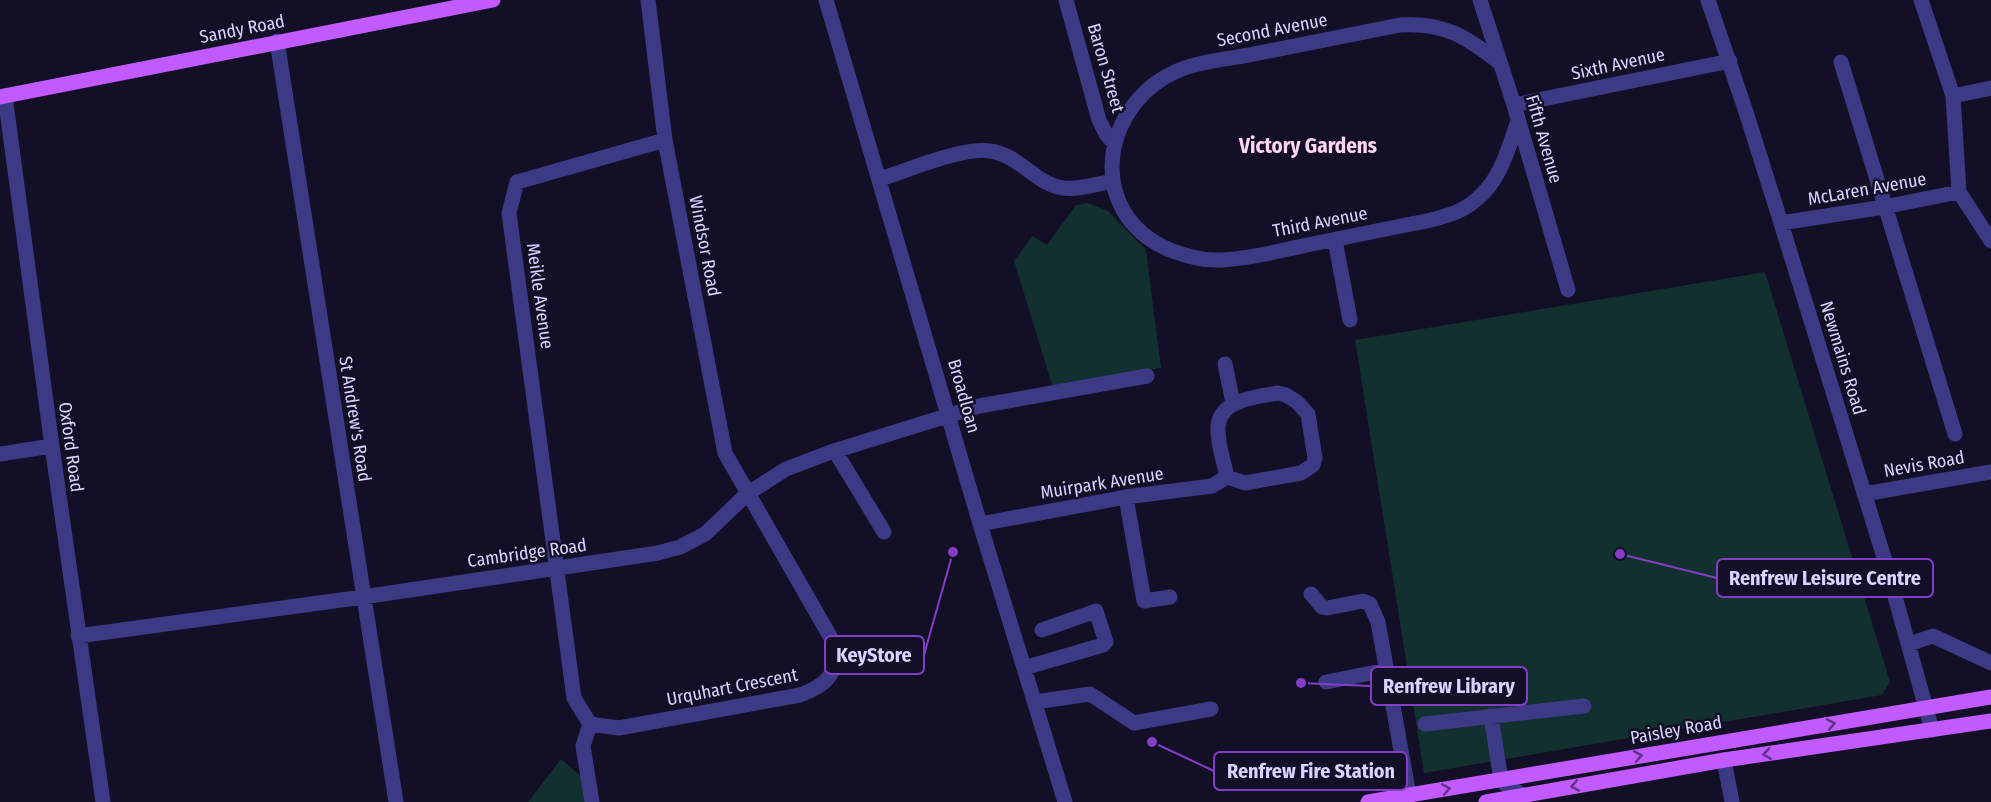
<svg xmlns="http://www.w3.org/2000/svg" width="1991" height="802" font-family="'Fira Sans Condensed',sans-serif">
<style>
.green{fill:#12302f}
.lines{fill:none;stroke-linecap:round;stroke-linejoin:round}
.minor{stroke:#3d3a85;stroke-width:15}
.major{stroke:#c25bff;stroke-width:15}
.oneway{stroke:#623188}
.labels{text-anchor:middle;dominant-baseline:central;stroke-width:5;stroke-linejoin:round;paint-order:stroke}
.street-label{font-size:18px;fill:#d9d4ff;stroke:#130f26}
.quarter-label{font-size:21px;font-weight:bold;fill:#ffd6f0;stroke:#130f26}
.leader{fill:none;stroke:#843dc5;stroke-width:2}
.callout-dot{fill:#843dc5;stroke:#130f26;stroke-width:2}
.callout{fill:#130f26;stroke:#843dc5;stroke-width:2}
.callout-label{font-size:20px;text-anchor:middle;font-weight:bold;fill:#d9d4ff}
</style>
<rect width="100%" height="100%" fill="#130f26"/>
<!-- green -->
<path class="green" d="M1088,203L1108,211L1146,250L1161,368L1053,388L1014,261L1032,236L1047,245L1076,205Z
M1765,272L1890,682L1882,695L1424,773L1355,340Z
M561,759L584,779L587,802H528Z"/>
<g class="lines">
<!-- minor -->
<path class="minor" d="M648,0L665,140L725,453L835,645C840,673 825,686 800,695L619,728L590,724L574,698L509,213L517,182L665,140
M826,0L980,524L1065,802
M1066,0L1099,120L1106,134L1114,143
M1480,0L1514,105L1568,290
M1708,0L1746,112L1781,223L1886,564L1932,730
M1921,0L1953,96L1959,192L1991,241
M277,41L396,802
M1841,62L1955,434
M1500,63C1467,37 1444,22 1400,25C1349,35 1299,45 1249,55C1227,59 1203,61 1182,69C1101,100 1082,213 1170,250C1186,256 1202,261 1218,260C1250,259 1282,250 1312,244C1342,238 1371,232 1401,226C1416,223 1431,221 1445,216C1457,213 1468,207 1477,199C1501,179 1508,149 1518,121
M5,96L52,446L103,802
M1953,96L1991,88
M1514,105L1730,61
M880,179C909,170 961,147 990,151C1020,155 1035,184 1063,188C1079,190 1097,184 1113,181
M1781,223L1884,207L1959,192
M1335,240L1350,320
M1225,364L1233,403
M1278,393L1286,395L1297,402L1308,414L1315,458L1313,465L1301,473L1245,483L1227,477C1224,462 1218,446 1218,431C1216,400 1255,397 1278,393Z
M835,451L884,532
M0,454L52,446
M1864,494L1991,472
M1126,497L1144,601L1170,597
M980,524L1126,497L1212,486L1227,477
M1829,576L1886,564
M1311,594L1322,607L1327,608L1363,601L1370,604L1378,622L1409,795
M78,636L363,597L658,553L680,547L705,534L747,494L786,469L831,452L979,406L1147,376
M1909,644L1933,636L1991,663
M1024,668L1103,645L1106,642L1096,611L1042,630
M1326,682L1387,670
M1035,702L1090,694L1134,723L1211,709
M1491,716L1501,780C1508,790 1521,788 1524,802
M590,724L583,746L592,802
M1425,724L1584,706
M1724,760L1732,802"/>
<!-- major -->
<path class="major" d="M0,97L493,0
M1368,802L1991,697
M1486,802L1724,760L1991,721"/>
</g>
<!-- one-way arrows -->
<defs><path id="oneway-chevron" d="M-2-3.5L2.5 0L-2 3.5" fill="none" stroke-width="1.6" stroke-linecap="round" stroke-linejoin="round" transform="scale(1.5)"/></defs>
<g class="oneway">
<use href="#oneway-chevron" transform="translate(1831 724) rotate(-10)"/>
<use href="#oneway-chevron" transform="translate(1767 754) rotate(172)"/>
<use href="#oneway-chevron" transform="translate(1638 756) rotate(-10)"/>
<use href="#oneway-chevron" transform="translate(1575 786) rotate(170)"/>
<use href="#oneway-chevron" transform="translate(1446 789) rotate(-10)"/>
</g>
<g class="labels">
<!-- street labels -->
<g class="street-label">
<text transform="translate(242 29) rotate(-11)">Sandy Road</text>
<text transform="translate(1272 30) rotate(-11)">Second Avenue</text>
<text transform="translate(1618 64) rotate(-12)">Sixth Avenue</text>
<text transform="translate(1106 68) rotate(74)">Baron Street</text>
<text transform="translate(1544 139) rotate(74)">Fifth Avenue</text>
<text transform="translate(1867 189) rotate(-10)">McLaren Avenue</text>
<text transform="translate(1320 222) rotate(-11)">Third Avenue</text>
<text transform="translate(705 246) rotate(79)">Windsor Road</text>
<text transform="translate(540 296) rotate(82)">Meikle Avenue</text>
<text transform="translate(1843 358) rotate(73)">Newmains Road</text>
<text transform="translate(964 396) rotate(74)">Broadloan</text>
<text transform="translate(355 419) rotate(81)">St Andrew's Road</text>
<text transform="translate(71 447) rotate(82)">Oxford Road</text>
<text transform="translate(1924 464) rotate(-10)">Nevis Road</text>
<text transform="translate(1102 483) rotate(-9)">Muirpark Avenue</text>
<text transform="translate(527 553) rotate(-8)">Cambridge Road</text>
<text transform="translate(732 687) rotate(-11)">Urquhart Crescent</text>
<text transform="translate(1676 730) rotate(-10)">Paisley Road</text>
</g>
<!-- quarter labels -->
<g class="quarter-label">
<text x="1308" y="146">Victory Gardens</text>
</g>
</g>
<!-- callouts -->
<path class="leader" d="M1620 554L1717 578M953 552L924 655M1301 683L1371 686M1152 742L1214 771"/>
<g class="callout-dot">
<circle cx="1620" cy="554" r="6"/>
<circle cx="953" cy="552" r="6"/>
<circle cx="1301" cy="683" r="6"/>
<circle cx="1152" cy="742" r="6"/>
</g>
<g class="callout">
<rect x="1717" y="559" width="216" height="38" rx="6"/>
<rect x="825" y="636" width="99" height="38" rx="6"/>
<rect x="1371" y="667" width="156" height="38" rx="6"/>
<rect x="1214" y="752" width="193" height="38" rx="6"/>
</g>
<g class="callout-label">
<text x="1825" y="585">Renfrew Leisure Centre</text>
<text x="874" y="662">KeyStore</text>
<text x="1449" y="693">Renfrew Library</text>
<text x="1311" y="778">Renfrew Fire Station</text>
</g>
</svg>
